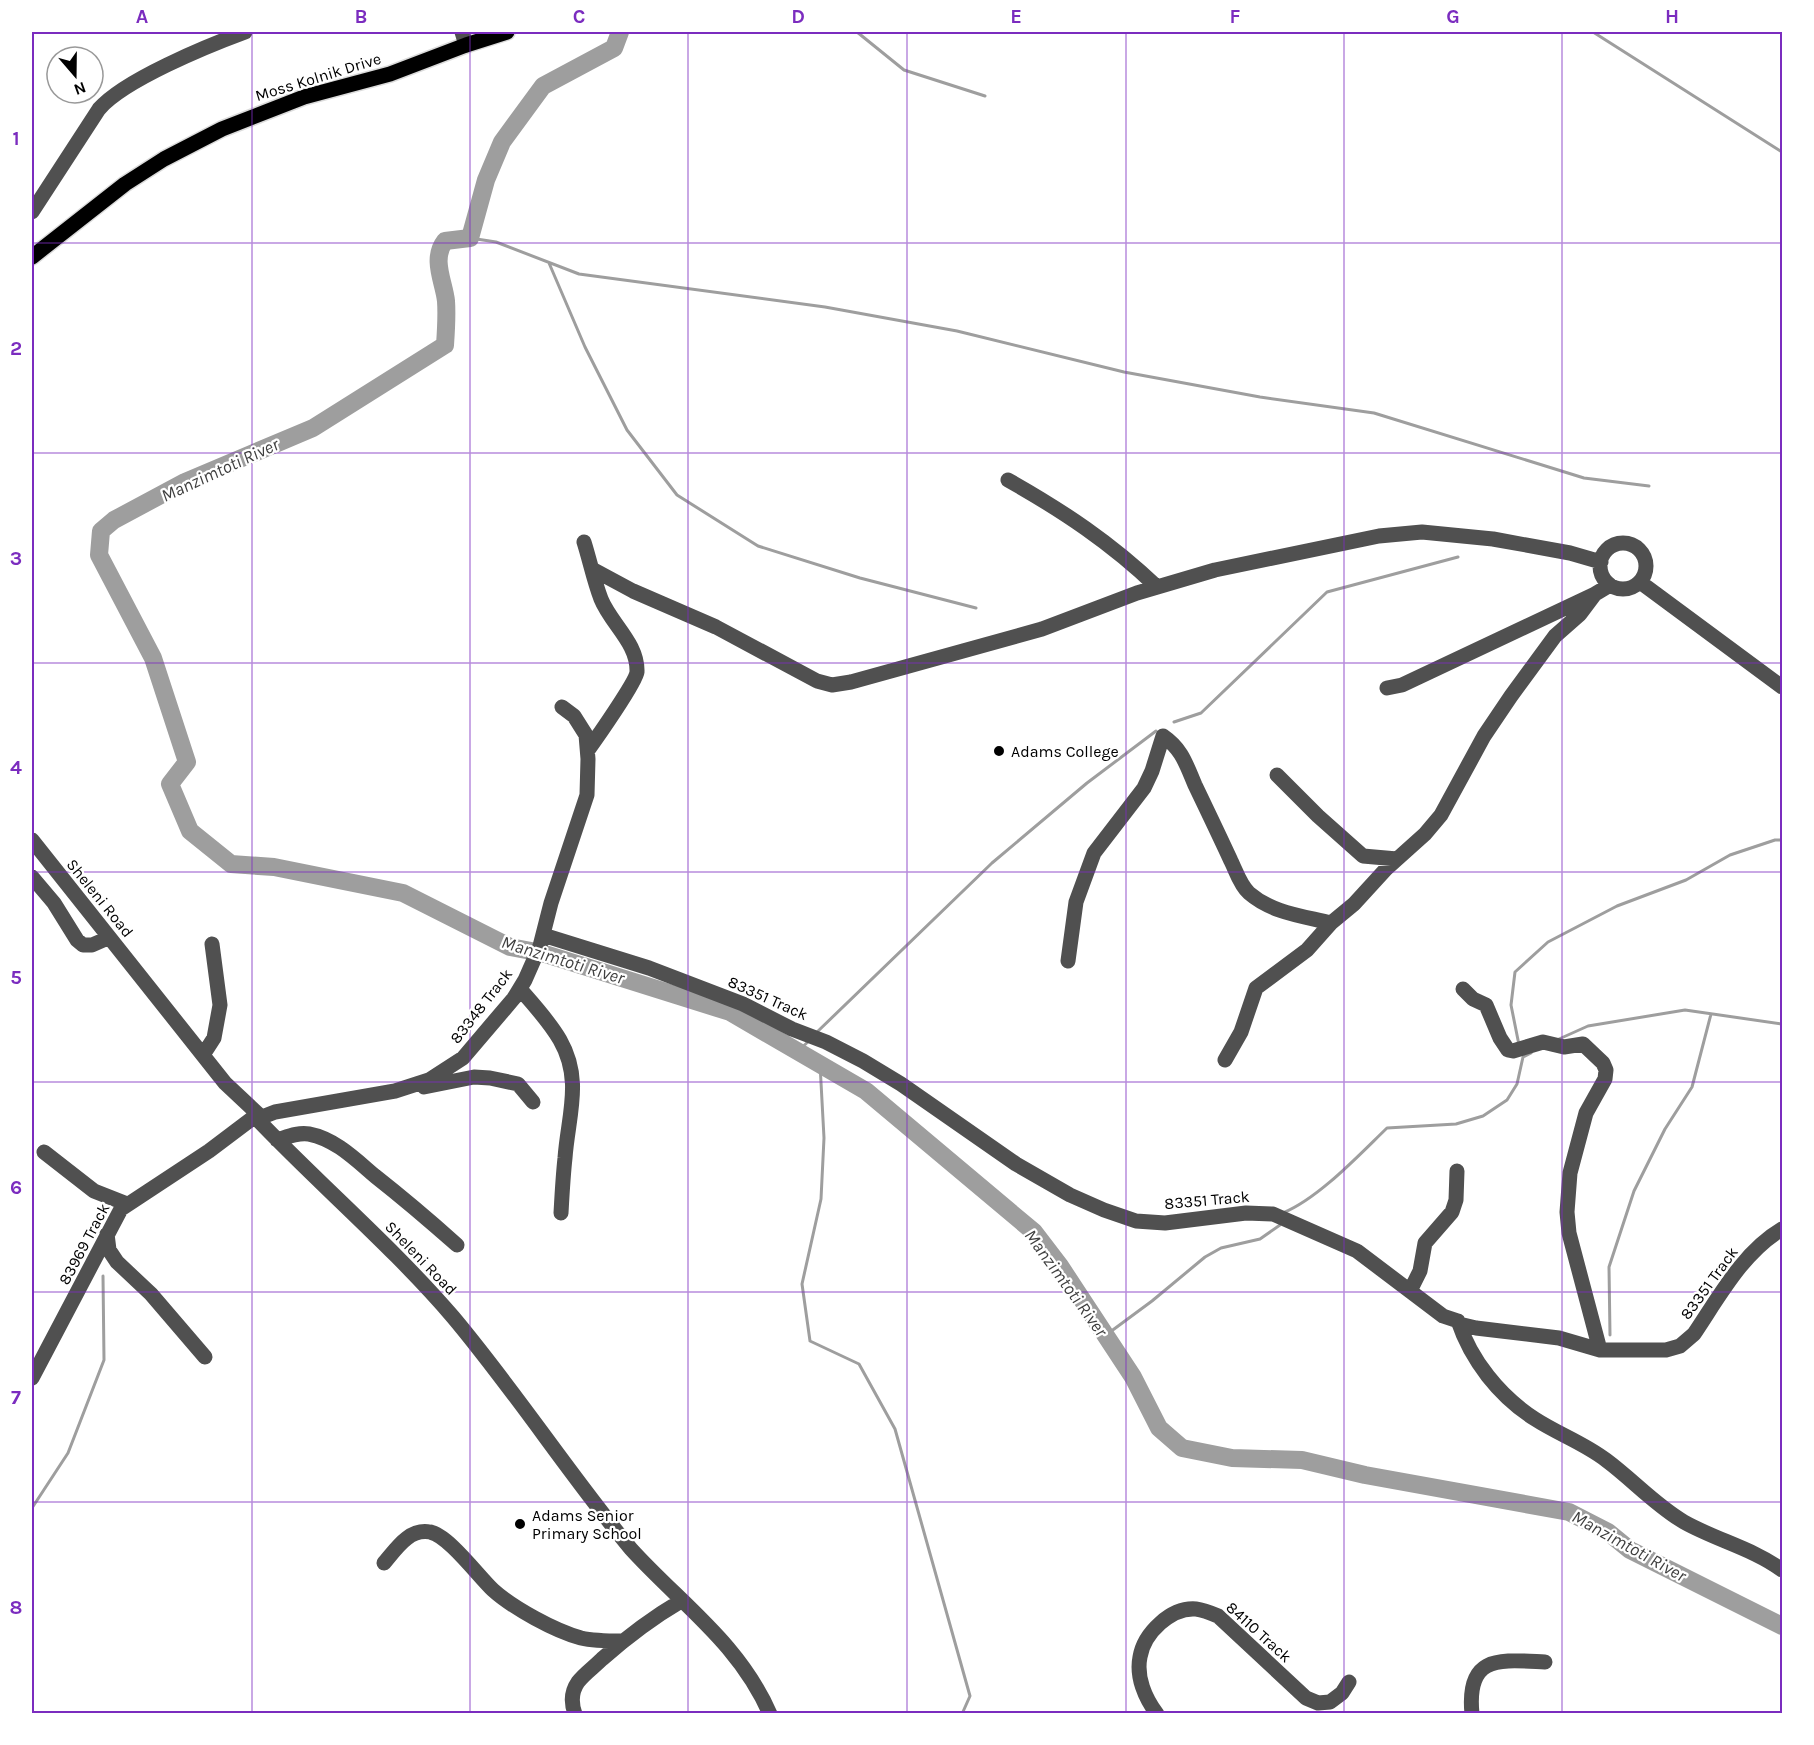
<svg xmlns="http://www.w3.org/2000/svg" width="1814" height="1745" font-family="Karla,sans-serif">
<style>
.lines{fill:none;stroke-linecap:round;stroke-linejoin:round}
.stream{stroke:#9e9e9e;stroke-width:3}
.river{stroke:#9e9e9e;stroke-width:18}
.major-casing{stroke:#dbdbdb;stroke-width:18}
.minor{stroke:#505050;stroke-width:15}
.major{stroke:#000;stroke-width:15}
.grid{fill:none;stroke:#7b2cbf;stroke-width:1.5;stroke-opacity:0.55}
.poi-dot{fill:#000;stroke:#fff;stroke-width:2}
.labels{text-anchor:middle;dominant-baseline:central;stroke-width:4.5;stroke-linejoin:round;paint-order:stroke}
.street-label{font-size:16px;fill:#000;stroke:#fff}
.poi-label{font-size:16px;fill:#000;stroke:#fff;text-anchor:start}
.water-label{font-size:18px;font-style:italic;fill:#3f3f3f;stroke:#fff}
.neatline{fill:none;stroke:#7b2cbf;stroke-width:2}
.grid-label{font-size:20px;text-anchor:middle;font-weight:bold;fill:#7b2cbf}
</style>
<rect width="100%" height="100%" fill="#fff"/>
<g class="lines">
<!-- stream -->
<path class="stream" d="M857,32L904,70L985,96
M1593,32L1782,152
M470,238L496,242L579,274L825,307L957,331L1124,372L1260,397L1374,413L1584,478L1649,486
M549,263L585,347L627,430L677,495L758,546L860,578L976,608
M1174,722L1201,713L1327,592L1458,557
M816,1033L992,863L1087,783L1156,731
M1559,1039L1588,1026L1685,1010L1782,1024
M1519,1045L1511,1005L1515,972L1548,942L1617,906L1686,880L1730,855L1775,840H1782
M798,1051L810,1040
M820,1064L824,1138L821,1199L802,1284L810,1341L859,1364L895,1429L970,1696L962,1714
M1283,1213C1319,1198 1359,1155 1387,1128L1456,1124L1483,1116L1507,1100L1517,1084L1523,1057L1531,1053
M1106,1335L1152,1301L1205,1257L1221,1248L1260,1239L1280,1225
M1610,1335L1609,1267L1634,1191L1665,1129L1692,1087L1711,1014
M32,1508L68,1453L104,1360L103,1276"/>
<!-- river -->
<path class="river" d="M620,32L614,48L543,86L502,142L486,180L470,238L445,241C431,259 444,282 446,301C447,315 446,331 445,345L313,428L185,482L114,520L101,531L99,555L153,658L187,762L170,784L190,831L231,864L274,867L403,893L510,947L542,953L730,1012L866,1091L1034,1232L1060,1266L1133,1377L1159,1428L1182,1448L1232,1458L1302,1460L1365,1475L1569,1512L1608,1532L1630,1550L1782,1626"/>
<defs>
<path id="major" d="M32,257L125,184L164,159L222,129L304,97L390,74L466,45L507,32"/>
</defs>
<!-- major casing -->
<use href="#major" class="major-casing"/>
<!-- minor -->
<path class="minor" d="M462,32L466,45
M32,212L99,109C124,80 207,46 245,32
M1008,480C1063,511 1111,543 1157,587
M584,542C590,561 594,581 601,599C611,624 638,643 637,672C636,682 596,739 588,750
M1600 566a23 23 0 1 1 46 0a23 23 0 1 1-46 0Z
M594,570L633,591L716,627L817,681L832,685L851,682L1042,629L1137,593L1215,570L1379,536L1422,532L1493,539L1570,553L1601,562
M1640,582L1782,687
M1387,688L1402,685L1595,594
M1277,775L1318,816L1363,856L1397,859
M32,840L225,1083L258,1114L257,1119C321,1186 393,1247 453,1317C516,1392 569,1474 631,1549C681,1604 739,1643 770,1714
M32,877L54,903L77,940L83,945H92L108,938
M543,935L649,968L743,1004L792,1029L826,1042L863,1061L901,1084L1016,1164L1070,1195L1104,1210L1136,1221L1165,1223L1246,1213L1273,1214L1357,1251L1443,1316L1458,1321L1459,1324L1476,1328L1559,1338L1600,1350H1666L1680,1346L1694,1334C1719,1297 1743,1252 1782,1229
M1068,961L1076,902L1094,853L1144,788L1152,771L1163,736C1182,749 1186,764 1195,785C1207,810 1219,835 1231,861C1236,871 1240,885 1249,893C1272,913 1303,916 1331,923
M520,989C534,1005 549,1021 560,1040C583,1080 568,1116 565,1158C563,1176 562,1195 561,1213
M1463,989L1473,999L1486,1005L1500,1038L1508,1050L1513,1051L1543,1042L1564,1047L1583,1044L1603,1063L1606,1070L1605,1079L1586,1113L1570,1173L1567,1212L1569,1233L1600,1350
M203,1055L214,1038L220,1005L212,944
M1225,1060L1241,1032L1256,988L1307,950L1331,923L1354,904L1386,869L1425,834L1441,815L1484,736L1511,696L1555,636L1580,614L1595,594L1610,585
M424,1087L474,1077L490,1078L518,1084L533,1102
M257,1119L275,1112L395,1091L429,1080L463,1058L514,998L525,980L540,946L551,903L587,795L588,759L586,735L574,716L562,707
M277,1140C287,1137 298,1132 309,1134C335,1139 355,1159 375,1176C403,1198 430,1221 457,1245
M44,1152L94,1191L127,1204
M107,1234L109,1250L117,1262L151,1294L205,1357
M1410,1291L1420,1271L1425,1243L1452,1212L1456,1200L1457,1171
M1458,1321C1471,1360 1499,1396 1535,1419C1558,1434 1584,1443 1606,1460C1633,1480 1655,1505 1684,1522C1716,1540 1754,1549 1782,1570
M32,1378L121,1209L209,1151L258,1114
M384,1563C396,1549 409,1528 430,1532C448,1535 479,1577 493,1590C513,1608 555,1631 581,1638C594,1641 608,1641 622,1641
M575,1714C571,1703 571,1692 578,1682C584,1674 594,1667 602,1659C627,1637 652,1618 681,1601
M1157,1714C1145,1698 1136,1677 1140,1657C1144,1633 1171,1607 1196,1609C1204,1610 1211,1613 1218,1616L1306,1698L1318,1703L1330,1702L1342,1693L1349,1682
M1472,1714C1466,1654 1500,1660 1545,1662"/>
<!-- major -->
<use href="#major" class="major"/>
</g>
<!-- grid -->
<path class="grid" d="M252,32V1714M470,32V1714M688,32V1714M907,32V1714M1126,32V1714M1344,32V1714M1562,32V1714M32,243H1782M32,453H1782M32,663H1782M32,872H1782M32,1082H1782M32,1292H1782M32,1502H1782"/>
<!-- markers -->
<g class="poi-dot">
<circle cx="999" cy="751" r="6"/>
<circle cx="520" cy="1524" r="6"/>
</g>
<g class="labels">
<!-- street labels -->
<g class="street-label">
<text transform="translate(318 77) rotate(-17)">Moss Kolnik Drive</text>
<text transform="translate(100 898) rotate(51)">Sheleni Road</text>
<text transform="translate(768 998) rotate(24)">83351 Track</text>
<text transform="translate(481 1006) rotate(-52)">83348 Track</text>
<text transform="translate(1207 1200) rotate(-5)">83351 Track</text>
<text transform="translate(84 1244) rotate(-62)">83969 Track</text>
<text transform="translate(421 1258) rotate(46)">Sheleni Road</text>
<text transform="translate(1709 1283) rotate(-54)">83351 Track</text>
<text transform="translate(1259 1632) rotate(42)">84110 Track</text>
</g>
<!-- poi labels -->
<g class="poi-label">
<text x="1011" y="751">Adams College</text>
<text x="532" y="1515">Adams Senior<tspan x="532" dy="18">Primary School</tspan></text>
</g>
<!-- water labels -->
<g class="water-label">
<text transform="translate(220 470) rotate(-25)">Manzimtoti River</text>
<text transform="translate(563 960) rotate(17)">Manzimtoti River</text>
<text transform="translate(1066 1283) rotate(54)">Manzimtoti River</text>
<text transform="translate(1629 1546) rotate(29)">Manzimtoti River</text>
</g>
</g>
<!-- border -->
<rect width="1814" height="1745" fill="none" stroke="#ffffff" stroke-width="66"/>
<!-- north arrow -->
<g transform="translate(75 75) rotate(160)"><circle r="28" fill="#ffffff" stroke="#999999" stroke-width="1.5"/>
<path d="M0-4.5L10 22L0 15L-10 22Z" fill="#000000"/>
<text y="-9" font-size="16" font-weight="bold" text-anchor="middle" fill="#000000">N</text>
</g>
<rect x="33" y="33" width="1748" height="1679" class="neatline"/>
<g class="grid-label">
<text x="142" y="23">A</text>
<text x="361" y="23">B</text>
<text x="579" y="23">C</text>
<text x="798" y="23">D</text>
<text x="1016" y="23">E</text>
<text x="1235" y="23">F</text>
<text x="1453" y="23">G</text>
<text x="1672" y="23">H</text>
<text x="16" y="145">1</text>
<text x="16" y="355">2</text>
<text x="16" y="565">3</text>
<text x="16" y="774">4</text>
<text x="16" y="984">5</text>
<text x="16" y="1194">6</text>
<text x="16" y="1404">7</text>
<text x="16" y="1614">8</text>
</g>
</svg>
